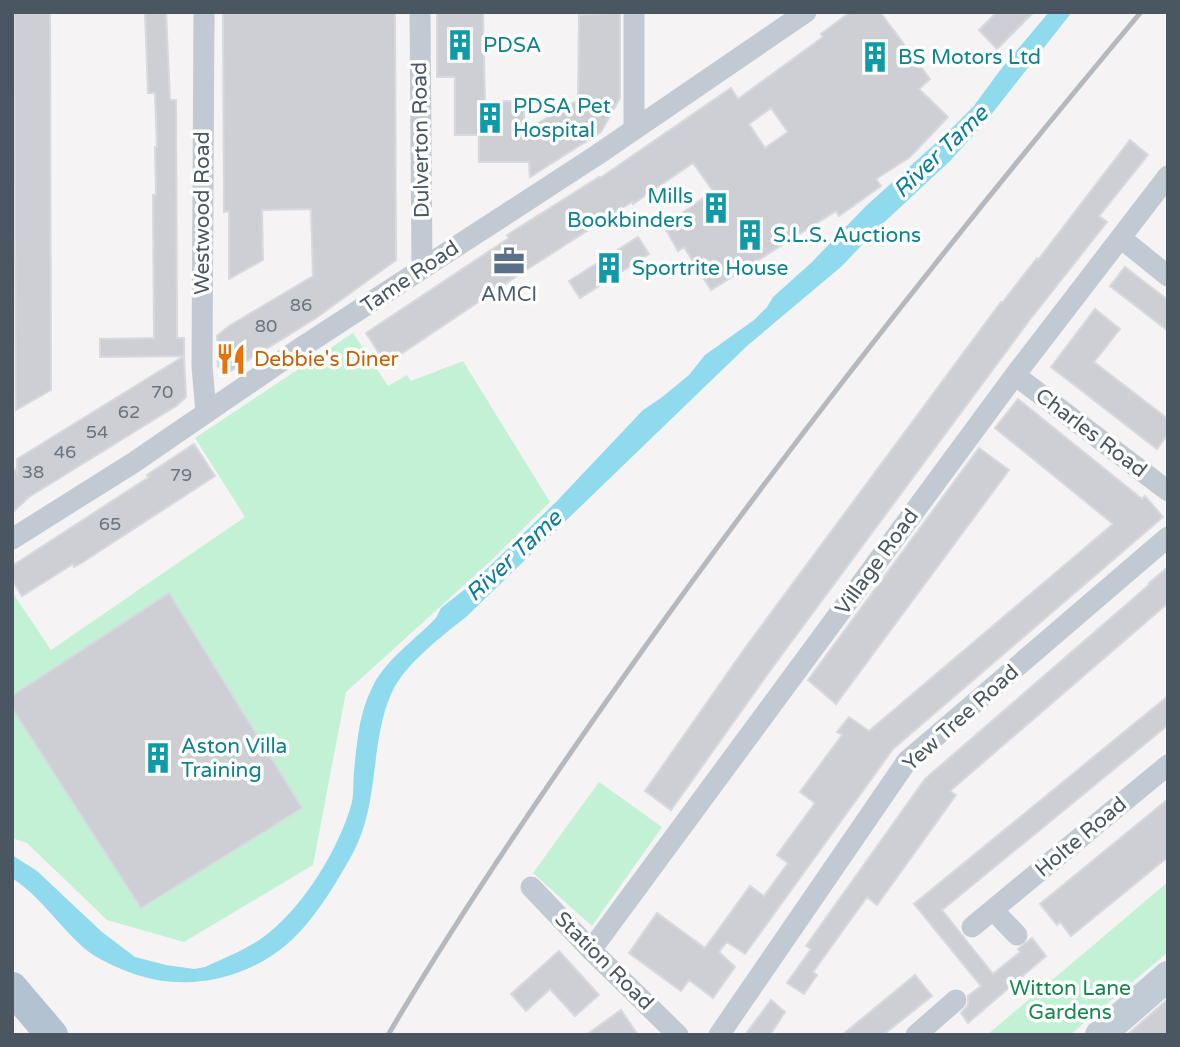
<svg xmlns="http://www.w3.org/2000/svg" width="1180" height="1047" font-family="'Varela Round',sans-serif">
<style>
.green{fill:#c3f1d5}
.water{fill:#90daee}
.building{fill:#cdcfd5;stroke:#d7d9de;stroke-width:2;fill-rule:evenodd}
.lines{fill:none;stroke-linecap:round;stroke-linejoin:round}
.street{stroke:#c1cad2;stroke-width:21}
.secondary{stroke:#c1cbd6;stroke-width:30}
.primary{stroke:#b3c2d1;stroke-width:32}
.rail{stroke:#b5b8bd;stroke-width:5}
.labels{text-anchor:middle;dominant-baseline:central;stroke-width:7;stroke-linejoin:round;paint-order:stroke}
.number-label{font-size:18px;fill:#6b747e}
.culture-label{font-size:21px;fill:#0d838f;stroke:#fff;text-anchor:start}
.street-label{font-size:21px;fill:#4a5661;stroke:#fff}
.service-label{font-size:21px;fill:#4e5e75;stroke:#fff}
.food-label{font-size:21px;fill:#c56008;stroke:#fff;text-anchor:start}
.park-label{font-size:21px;fill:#17864f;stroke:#fff}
.water-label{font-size:23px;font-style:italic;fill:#0c7c9b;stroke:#fff}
</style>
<rect width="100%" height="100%" fill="#f5f3f3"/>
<!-- green -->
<path class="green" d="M353,333L388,386L407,375L411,381L463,361L550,502L494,558L346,692L313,865L184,942L107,920L27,843L12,838V592L51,650L245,517L195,438Z
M599,782L662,827L592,926L533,873Z
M1168,882V952L1070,1035H987Z"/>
<!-- water -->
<path class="water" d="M1049,12H1072L986,121L950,161L878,228L842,266L747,346L466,617C441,637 406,663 392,692C372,736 378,787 362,832C356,850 345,867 335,884C322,905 305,929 286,945C239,984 176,993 121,969C110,964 94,957 84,948C59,926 41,897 12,878V855L37,871L102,932L135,957L166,965L194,969L205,967C224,958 245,950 262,938C301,911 340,848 352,802C354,792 353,781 354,771C357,743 359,713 372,688C385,660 415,640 436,618L441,608L469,586L556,502L643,410L661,398L689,375L705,355L754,320L767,307L773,297L811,263L866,206L947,133L973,107L1001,69Z"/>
<!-- building -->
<path class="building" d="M14,12H50L51,390L16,410Z
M145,12H166L170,100H176L177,338H184V356L100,357V339L154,338L153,195H156L155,147H157L155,93H148Z
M223,12L395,13L396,260L316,318L226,374L218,366L217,336L229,326L313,276L311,209L262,210L263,260L229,279V211L224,212Z
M437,12H483L485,101H524V131L578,100L579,15L620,13V98L601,132L530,177L529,162H479V135H455V77H437Z
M850,12H880L930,79L919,89L948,117L910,157L876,179L881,186L839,216L836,211L711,290L684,247L678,251L664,226L713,191L693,163L633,204L632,202L523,272L386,364L366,333L509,238L507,235L599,177L600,178L731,88L738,99L823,37L821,34ZM771,108L788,132L765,148L749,124Z
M997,12H1034L997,49L979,30Z
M1130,140L1148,155L1099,216L1107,222L1028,322L772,668L671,810L645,791L745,648L1001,302L1002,303L1037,258L1038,260Z
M638,237L649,254L580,298L569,281Z
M1125,267L1168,300V331L1110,286Z
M1095,309L1120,329L1094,362L1168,419V434L1157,449L1051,367Z
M184,356L186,397L176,406L29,497L12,513V466L17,473V459Z
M1018,399L1142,499L1145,496L1163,517L893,749L745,954L727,942L719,952L735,967L713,998L689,980L681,991L629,953L657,913L705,948L750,886L764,896L788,863L777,855L815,803L800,792L842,735L837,732L849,717L869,731L1113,524L995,428Z
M194,444L215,476L83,562L74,567L73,564L22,596L12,580V566L149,477L147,475Z
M979,448L1009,470L836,704L808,680Z
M1168,567V603L950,791L956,795L877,905L867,897L813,972L817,975L804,994L787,983L811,949L806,946L925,779L1150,584L1149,583Z
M169,593L302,808L141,908L12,708V696Z
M1168,696V725L942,910L993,974L1020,952L1018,949L1032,938L1046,956L968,1023L961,1013L968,1005V996L981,986L914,904Z
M1168,799V857L1071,936L1060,922L1057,925L1040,904Z
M559,951L599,995L575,1016L550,989L526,1011L511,994Z
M915,975L932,996L883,1035H842Z
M1168,999V1035H1127Z
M771,1000L785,1012L770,1035H745Z
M621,1010L638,1035H586Z"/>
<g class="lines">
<!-- street -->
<path class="street" d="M204,12L202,366L206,413
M420,12L422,267
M634,12V130
M1122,239L1168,276
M1015,375L1168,491
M12,539L133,463L305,345L597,155L806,12
M531,887L591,950L678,1035
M993,910L1017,935
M972,927L1168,765
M591,950L1015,375L1168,176
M719,1035L907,761L1168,537
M916,1035L956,1000"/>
<!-- secondary -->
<path class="secondary" d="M1100,1035L1168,976"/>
<!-- primary -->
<path class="primary" d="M12,988L52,1035"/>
<!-- rail -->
<path class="rail" d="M388,1035C466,903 553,776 642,651C799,431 967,220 1141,12"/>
</g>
<!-- icons -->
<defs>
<symbol id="building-bare" viewBox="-9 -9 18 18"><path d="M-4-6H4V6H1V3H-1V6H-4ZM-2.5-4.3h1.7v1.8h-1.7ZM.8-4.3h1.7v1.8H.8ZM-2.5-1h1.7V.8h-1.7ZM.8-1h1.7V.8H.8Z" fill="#0f9aa8" stroke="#fff" stroke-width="2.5" paint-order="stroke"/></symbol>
<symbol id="office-bare" viewBox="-9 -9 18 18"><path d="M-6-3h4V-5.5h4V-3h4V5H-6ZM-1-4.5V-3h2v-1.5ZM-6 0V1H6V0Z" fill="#5c6f8a" stroke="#fff" stroke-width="2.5" paint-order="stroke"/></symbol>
<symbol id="restaurant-bare" viewBox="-9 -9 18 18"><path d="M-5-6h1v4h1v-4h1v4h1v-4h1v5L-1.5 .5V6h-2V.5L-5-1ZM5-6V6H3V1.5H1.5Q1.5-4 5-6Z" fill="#e8710a" stroke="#fff" stroke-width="2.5" paint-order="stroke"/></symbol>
</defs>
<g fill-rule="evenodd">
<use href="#building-bare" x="438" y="23" width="44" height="44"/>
<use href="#building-bare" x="853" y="35" width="44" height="44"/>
<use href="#building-bare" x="468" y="96" width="44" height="44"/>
<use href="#building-bare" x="694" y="186" width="44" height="44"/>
<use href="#building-bare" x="728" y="213" width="44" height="44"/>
<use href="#office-bare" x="487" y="239" width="44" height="44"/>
<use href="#building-bare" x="587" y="246" width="44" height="44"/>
<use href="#restaurant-bare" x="209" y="337" width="44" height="44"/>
<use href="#building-bare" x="136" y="736" width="44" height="44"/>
</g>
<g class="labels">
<!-- number labels -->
<g class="number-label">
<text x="301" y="305">86</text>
<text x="266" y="326">80</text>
<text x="162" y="392">70</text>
<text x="129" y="412">62</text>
<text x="97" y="432">54</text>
<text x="65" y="452">46</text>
<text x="33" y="472">38</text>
<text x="181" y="475">79</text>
<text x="110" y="524">65</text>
</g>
<!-- culture labels -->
<g class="culture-label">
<text x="483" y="45">PDSA</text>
<text x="898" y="57">BS Motors Ltd</text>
<text x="513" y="106">PDSA Pet<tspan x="513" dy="24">Hospital</tspan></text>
<text x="693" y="196" text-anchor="end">Mills<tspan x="693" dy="24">Bookbinders</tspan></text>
<text x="773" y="235">S.L.S. Auctions</text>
<text x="632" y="268">Sportrite House</text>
<text x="181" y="746">Aston Villa<tspan x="181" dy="24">Training</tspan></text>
</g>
<!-- street labels -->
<g class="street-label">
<text transform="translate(421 140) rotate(-91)">Dulverton Road</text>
<text transform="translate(202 213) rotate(-90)">Westwood Road</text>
<text transform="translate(410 277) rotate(-34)">Tame Road</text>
<text transform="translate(1091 433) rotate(37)">Charles Road</text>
<text transform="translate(877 562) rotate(-54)">Village Road</text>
<text transform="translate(961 718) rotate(-42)">Yew Tree Road</text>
<text transform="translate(1081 837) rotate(-40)">Holte Road</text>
<text transform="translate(604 961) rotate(45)">Station Road</text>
</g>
<!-- service labels -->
<g class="service-label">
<text x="509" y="294">AMCI</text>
</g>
<!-- food labels -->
<g class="food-label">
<text x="254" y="359">Debbie's Diner</text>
</g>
<!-- park labels -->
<g class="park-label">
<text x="1070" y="988">Witton Lane<tspan x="1070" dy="24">Gardens</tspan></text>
</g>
<!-- water labels -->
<g class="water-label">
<text transform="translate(941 152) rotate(-44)">River Tame</text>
<text transform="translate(514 556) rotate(-43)">River Tame</text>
</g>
</g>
<!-- border -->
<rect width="1180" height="1047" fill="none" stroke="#4a5661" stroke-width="28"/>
</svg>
